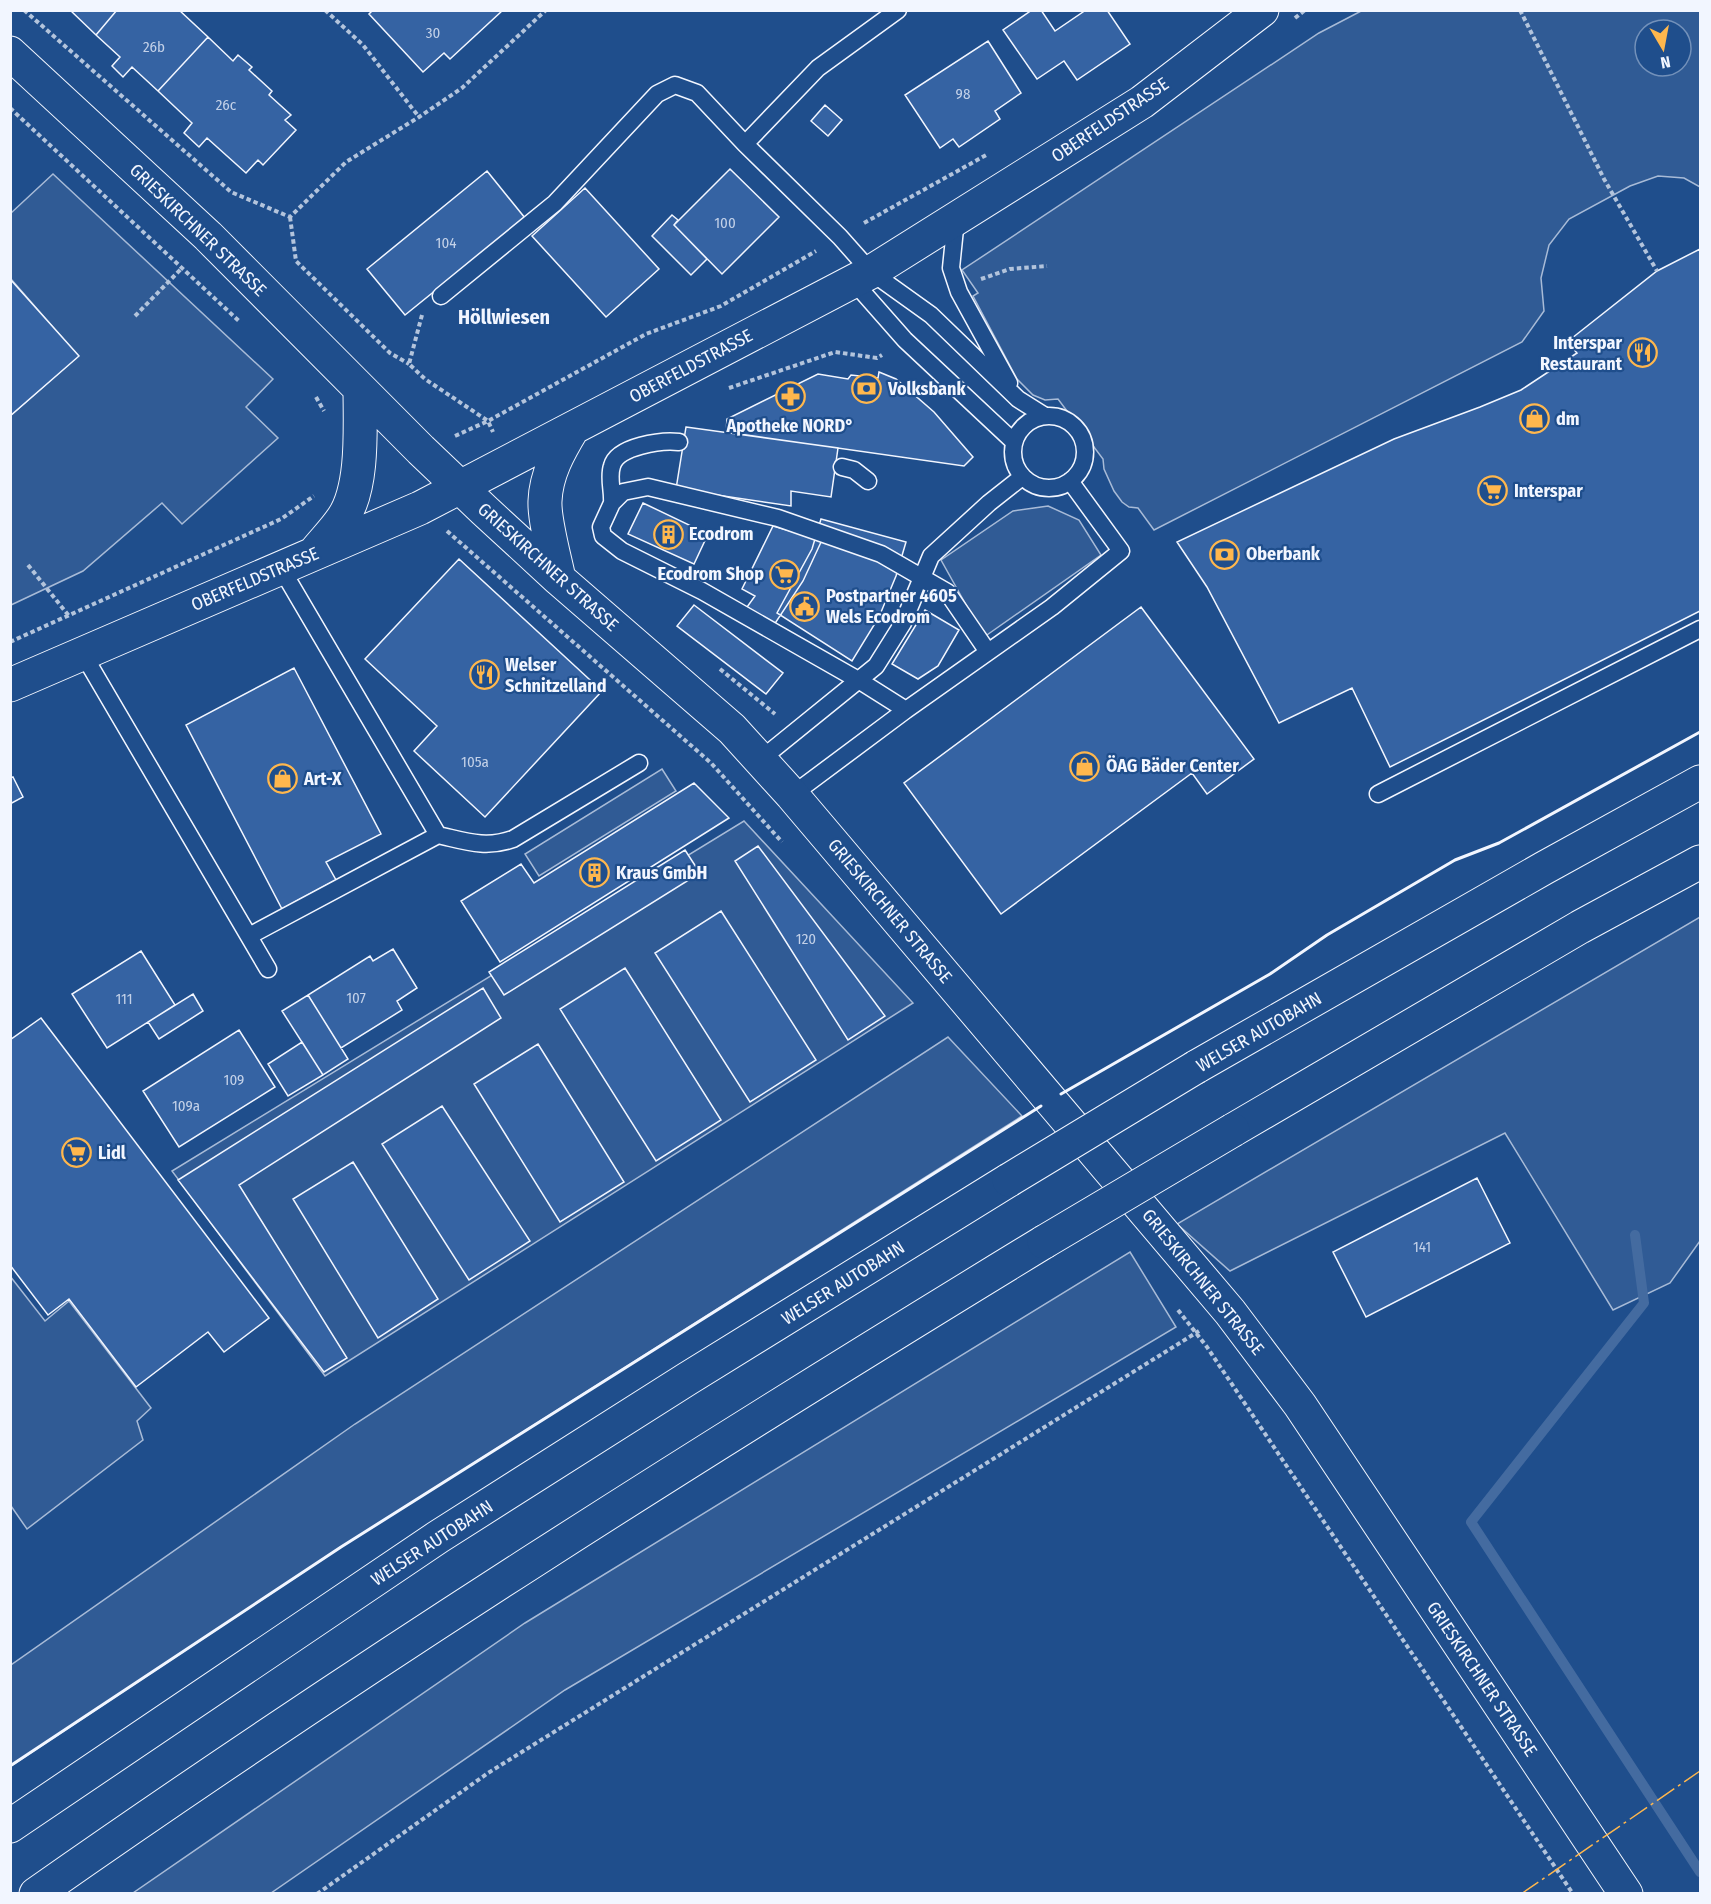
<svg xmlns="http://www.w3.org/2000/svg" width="1711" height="1904" font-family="'Fira Sans Condensed',sans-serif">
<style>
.built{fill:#305b95;stroke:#a8bbd7;stroke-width:1.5;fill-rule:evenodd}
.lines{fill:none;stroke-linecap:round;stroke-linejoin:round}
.stream{stroke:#446ba0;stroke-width:10}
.building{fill:#3563a3;stroke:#f2f6ff;stroke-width:1.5}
.lane-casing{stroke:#f2f6ff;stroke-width:19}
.secondary-casing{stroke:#f2f6ff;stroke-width:35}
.highway-casing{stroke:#f2f6ff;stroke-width:35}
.path{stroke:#b3c4dc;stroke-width:4;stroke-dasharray:4.5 3;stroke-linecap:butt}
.lane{stroke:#1f4e8c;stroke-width:16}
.secondary{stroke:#1f4e8c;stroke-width:33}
.highway{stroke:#1f4e8c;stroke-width:33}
.highway-bridge-casing{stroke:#f2f6ff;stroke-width:35;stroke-linecap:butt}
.highway-bridge{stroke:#1f4e8c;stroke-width:33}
.wall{stroke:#f2f6ff;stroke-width:3}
.power{stroke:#ffb74d;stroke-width:1.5;stroke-dasharray:21 4.5 3 4.5;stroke-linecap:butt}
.labels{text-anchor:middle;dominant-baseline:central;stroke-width:4.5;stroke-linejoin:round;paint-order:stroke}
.number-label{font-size:15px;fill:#c3d1e8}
.street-label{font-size:18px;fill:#f2f6ff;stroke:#1f4e8c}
.poi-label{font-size:18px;font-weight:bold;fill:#f2f6ff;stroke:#1f4e8c;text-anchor:start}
.neighbourhood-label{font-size:20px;font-weight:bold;fill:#f2f6ff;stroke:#1f4e8c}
</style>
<rect width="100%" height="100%" fill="#1f4e8c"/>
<!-- built -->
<path class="built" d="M1363,10L1700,11V187L1684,178L1658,176L1630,186L1569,219L1549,245L1541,278L1544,311L1522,342L1154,530L1138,508L1129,507L1122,502L1114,491L1104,469L1103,459L1058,399L1045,400L1033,395L1017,379L973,296L978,293L962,270L1319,33ZM1645,30H1681V66H1645Z
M53,174L273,379L246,407L278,438L182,524L162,503L83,571L11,605L10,416L78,356L11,279V213Z
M1048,506L1079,520L1101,555L984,637L941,560L1013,511Z
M662,769L676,791L539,876L525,854Z
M744,821L913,1003L325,1376L172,1171Z
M1700,917V1241L1670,1283L1613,1310L1505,1133L1230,1271L1177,1224Z
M948,1037L1022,1116L341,1547L11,1766V1665L355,1424Z
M1130,1252L1176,1327L565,1690L271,1893H133L525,1623Z
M10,1276L45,1321L69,1301L151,1408L137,1421L143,1440L27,1529L11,1506Z"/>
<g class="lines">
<!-- stream -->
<path class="stream" d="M1635,1235L1644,1303L1471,1522L1700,1872"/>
</g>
<!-- building -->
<path class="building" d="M70,10H117L96,35Z
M117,10H179L208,37L158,91L132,67L123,77L112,66L120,57L96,35Z
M373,10H503L450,59L444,53L423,72L369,14Z
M1032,10H1041L1055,31L1086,10H1107L1130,44L1077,80L1064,61L1037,79L1003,30Z
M208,37L233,61L238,55L252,67L249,70L272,91L269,95L291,115L285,120L296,130L263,165L258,160L246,173L207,138L199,147L184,133L192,123L158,91Z
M988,41L1021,93L995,111L1000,119L959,147L953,139L940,148L905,95Z
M825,105L842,120L828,136L811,121Z
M730,169L779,217L722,274L674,225Z
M487,171L525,218L405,315L367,269Z
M585,188L659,269L606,317L532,236Z
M672,215L678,220L674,225L707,259L691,275L652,236Z
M1700,249V611L1390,767L1352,688L1279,723L1207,587L1177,542L1394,439L1480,407L1521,390L1577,353L1567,342L1657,271Z
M10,279L79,356L10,416Z
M879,372L896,379L934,412L973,457L964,466L726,432L727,419L818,374L848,379L851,375L878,378Z
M686,427L838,448L831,497L791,491V506L676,489Z
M643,503L708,534L694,564L628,534Z
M821,519L906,542L896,576L879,617L852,661L777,613L812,549Z
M773,526L822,540L803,581L774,625L747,607L755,596L742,589Z
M459,559L602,691L485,817L414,751L437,726L365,659Z
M694,605L783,673L766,694L677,626Z
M1141,607L1254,759L1207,794L1192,773L1001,914L904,783Z
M925,610L959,630L938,666L918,679L892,664Z
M294,668L381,834L326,862L336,880L282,909L186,725Z
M13,777L23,797L10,804V778Z
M694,783L729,818L500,962L461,901L521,864L534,883Z
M758,846L885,1016L848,1040L735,861Z
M685,850L700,873L504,995L489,972Z
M721,911L816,1060L750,1102L655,953Z
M393,949L417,988L397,1001L402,1010L341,1048L308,995L370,956L373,961Z
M141,951L175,1005L107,1048L72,994Z
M625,968L721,1120L656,1161L560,1009Z
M483,988L501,1018L239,1185L347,1358L324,1372L178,1180Z
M193,994L203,1011L159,1039L148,1022Z
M308,995L348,1059L323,1075L282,1011Z
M41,1018L269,1318L224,1352L208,1332L136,1387L69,1299L48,1315L10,1265V1040Z
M239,1030L275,1087L179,1147L143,1091Z
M302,1042L323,1075L288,1096L268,1064Z
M538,1044L624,1182L560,1222L474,1084Z
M442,1106L530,1241L469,1280L382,1144Z
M353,1162L438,1299L378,1338L293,1199Z
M1477,1178L1510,1243L1366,1317L1333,1252Z"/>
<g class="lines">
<defs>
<path id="lane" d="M745,144L818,68L898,10
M956,219L951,268L959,292L1009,383
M853,281L905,340L1014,442
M441,296L555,203L657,94L675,85L697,93L745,144L840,237L871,272L931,315L1018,399L1045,416
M1013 452a36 36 0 1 1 72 0a36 36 0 1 1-72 0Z
M842,467L854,470L868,481
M612,503C613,491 608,477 612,466C617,446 662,440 679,442
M281,568L438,835C465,841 485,849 513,839L639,763
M83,654L268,969
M906,710L860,681L702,591L622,551L603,536L601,527L612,503L623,492L648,487L778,518L881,554L947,592L988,652
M760,760L876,666L903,623L931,556L989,503L1022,477
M1378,794L1700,629
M792,795L906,710L1052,607L1121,551L1070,481
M249,936L438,835"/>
<path id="secondary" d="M10,53L208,236L421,450L484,510L559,579L732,729L792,795L1230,1312L1300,1405L1626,1894
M316,551C325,540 335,530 343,518C364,487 360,426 360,389
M559,579C555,559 544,520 545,501C546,474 559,451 573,428
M10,685L420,508L871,272L1142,102L1262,10"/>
<path id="highway" d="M1196,1067L1544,868L1700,782
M1233,1130L1580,927L1700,862
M10,1826L438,1537L687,1379L1009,1180
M36,1894C364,1664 703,1450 1044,1242"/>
</defs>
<!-- lane casing -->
<use href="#lane" class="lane-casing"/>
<!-- secondary casing -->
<use href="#secondary" class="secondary-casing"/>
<!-- highway casing -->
<use href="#highway" class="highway-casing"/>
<!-- path -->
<path class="path" d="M24,10L231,192L290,217L346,162L419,117L462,88L546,10
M325,10L363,45L419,117
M1520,10L1604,179L1657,271
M1295,18L1305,10
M10,108L240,322
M290,217L296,261L390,353L409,364
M864,223L988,154
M981,279L1010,269L1047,266
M422,315L409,364L425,379L488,421L493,432
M135,316L182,268
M729,388L835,352L877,358L882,355
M316,397L324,411
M455,436L488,421L646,334L721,306L816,251
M447,531L711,763L782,842
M28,565L69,616
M10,642L281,519L314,496
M720,669L775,714
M1178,1310L1207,1347L1573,1894
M317,1894L488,1773L1199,1331"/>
<!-- lane -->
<use href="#lane" class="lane"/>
<!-- secondary -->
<use href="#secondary" class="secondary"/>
<!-- highway -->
<use href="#highway" class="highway"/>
<defs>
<path id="highway-bridge" d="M1009,1180L1196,1067
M1044,1242L1233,1130"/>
</defs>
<!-- highway-bridge casing -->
<use href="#highway-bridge" class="highway-bridge-casing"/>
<!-- highway-bridge -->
<use href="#highway-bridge" class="highway-bridge"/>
<!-- wall -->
<path class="wall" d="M1061,1094L1270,974L1327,935L1455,860L1499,843L1700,732
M10,1766L341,1547L1041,1106"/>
<!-- power -->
<path class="power" d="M1521,1894L1700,1771"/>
</g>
<!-- icons -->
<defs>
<symbol id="restaurant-ring" viewBox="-11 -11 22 22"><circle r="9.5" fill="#1f4e8c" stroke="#ffb74d" stroke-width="1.5"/><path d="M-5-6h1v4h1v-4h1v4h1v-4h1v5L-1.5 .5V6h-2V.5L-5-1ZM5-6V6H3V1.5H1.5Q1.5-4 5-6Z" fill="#ffb74d"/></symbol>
<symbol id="bank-ring" viewBox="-11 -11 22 22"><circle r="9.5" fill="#1f4e8c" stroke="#ffb74d" stroke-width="1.5"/><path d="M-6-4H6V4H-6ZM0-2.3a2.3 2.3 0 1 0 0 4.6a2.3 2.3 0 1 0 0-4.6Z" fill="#ffb74d"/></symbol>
<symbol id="pharmacy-ring" viewBox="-11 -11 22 22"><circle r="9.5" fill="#1f4e8c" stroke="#ffb74d" stroke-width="1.5"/><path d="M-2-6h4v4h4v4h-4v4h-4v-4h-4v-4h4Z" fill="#ffb74d"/></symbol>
<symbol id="shop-ring" viewBox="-11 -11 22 22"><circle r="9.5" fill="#1f4e8c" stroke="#ffb74d" stroke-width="1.5"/><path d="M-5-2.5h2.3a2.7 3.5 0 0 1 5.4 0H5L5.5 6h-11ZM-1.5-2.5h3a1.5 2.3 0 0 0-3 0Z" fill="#ffb74d"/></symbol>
<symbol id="supermarket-ring" viewBox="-11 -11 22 22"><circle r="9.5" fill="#1f4e8c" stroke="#ffb74d" stroke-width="1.5"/><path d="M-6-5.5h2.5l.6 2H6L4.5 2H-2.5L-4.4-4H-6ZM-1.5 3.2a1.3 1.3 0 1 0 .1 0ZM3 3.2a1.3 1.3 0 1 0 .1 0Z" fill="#ffb74d"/></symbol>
<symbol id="building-ring" viewBox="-11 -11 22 22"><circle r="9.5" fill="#1f4e8c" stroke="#ffb74d" stroke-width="1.5"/><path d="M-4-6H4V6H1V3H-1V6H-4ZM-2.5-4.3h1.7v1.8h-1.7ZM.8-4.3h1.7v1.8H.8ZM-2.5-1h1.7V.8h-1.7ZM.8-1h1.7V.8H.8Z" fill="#ffb74d"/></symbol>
<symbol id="civic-ring" viewBox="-11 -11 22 22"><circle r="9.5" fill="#1f4e8c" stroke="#ffb74d" stroke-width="1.5"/><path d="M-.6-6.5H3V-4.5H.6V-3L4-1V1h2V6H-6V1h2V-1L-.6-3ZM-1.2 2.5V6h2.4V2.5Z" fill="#ffb74d"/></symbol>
</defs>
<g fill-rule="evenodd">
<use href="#restaurant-ring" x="1626" y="336" width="33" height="33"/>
<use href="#bank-ring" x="850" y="372" width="33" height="33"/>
<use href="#pharmacy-ring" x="774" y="380" width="33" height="33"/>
<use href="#shop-ring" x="1518" y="402" width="33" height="33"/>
<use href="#supermarket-ring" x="1476" y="474" width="33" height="33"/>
<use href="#building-ring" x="652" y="518" width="33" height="33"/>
<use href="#bank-ring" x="1208" y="538" width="33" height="33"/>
<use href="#supermarket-ring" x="768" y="558" width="33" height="33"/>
<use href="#civic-ring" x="788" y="590" width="33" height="33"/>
<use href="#restaurant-ring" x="468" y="658" width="33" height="33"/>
<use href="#shop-ring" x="1068" y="750" width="33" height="33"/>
<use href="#shop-ring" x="266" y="762" width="33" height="33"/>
<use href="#building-ring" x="578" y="856" width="33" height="33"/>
<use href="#supermarket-ring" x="60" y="1136" width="33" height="33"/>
</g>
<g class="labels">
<!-- number labels -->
<g class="number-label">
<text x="433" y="33">30</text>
<text x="154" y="47">26b</text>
<text x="963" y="94">98</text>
<text x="226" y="105">26c</text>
<text x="725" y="223">100</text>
<text x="446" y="243">104</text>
<text x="475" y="762">105a</text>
<text x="806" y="939">120</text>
<text x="356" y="998">107</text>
<text x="124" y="999">111</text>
<text x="234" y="1080">109</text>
<text x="186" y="1106">109a</text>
<text x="1422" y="1247">141</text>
</g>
<!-- street labels -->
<g class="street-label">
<text transform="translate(1110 120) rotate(-34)">OBERFELDSTRASSE</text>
<text transform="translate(198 230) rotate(44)">GRIESKIRCHNER STRASSE</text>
<text transform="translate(691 366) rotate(-28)">OBERFELDSTRASSE</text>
<text transform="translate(548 567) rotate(42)">GRIESKIRCHNER STRASSE</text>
<text transform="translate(255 579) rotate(-23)">OBERFELDSTRASSE</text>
<text transform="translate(890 911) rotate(50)">GRIESKIRCHNER STRASSE</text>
<text transform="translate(1259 1032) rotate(-30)">WELSER AUTOBAHN</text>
<text transform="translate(1203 1282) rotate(51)">GRIESKIRCHNER STRASSE</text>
<text transform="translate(843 1283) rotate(-32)">WELSER AUTOBAHN</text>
<text transform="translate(432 1543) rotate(-33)">WELSER AUTOBAHN</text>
<text transform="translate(1482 1679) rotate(56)">GRIESKIRCHNER STRASSE</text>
</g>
<!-- poi labels -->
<g class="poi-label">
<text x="1622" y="343" text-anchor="end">Interspar<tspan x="1622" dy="21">Restaurant</tspan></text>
<text x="888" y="389">Volksbank</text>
<text x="1556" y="419">dm</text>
<text x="790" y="426" text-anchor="middle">Apotheke NORD°</text>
<text x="1514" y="491">Interspar</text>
<text x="689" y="534">Ecodrom</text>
<text x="1246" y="554">Oberbank</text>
<text x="764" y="574" text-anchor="end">Ecodrom Shop</text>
<text x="826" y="596">Postpartner 4605<tspan x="826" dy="21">Wels Ecodrom</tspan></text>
<text x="505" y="665">Welser<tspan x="505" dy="21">Schnitzelland</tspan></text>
<text x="1106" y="766">ÖAG Bäder Center</text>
<text x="304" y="779">Art-X</text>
<text x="616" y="873">Kraus GmbH</text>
<text x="98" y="1153">Lidl</text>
</g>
<!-- neighbourhood labels -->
<g class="neighbourhood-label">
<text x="504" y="317">Höllwiesen</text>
</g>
</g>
<!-- border -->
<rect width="1711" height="1904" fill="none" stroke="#f2f6ff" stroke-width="24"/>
<!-- north arrow -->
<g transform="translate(1663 48) rotate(170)"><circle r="28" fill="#1f4e8c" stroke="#7391ba" stroke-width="1.5"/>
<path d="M0-4.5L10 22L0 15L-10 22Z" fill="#ffb74d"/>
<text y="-9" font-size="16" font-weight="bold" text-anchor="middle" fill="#f2f6ff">N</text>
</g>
</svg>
